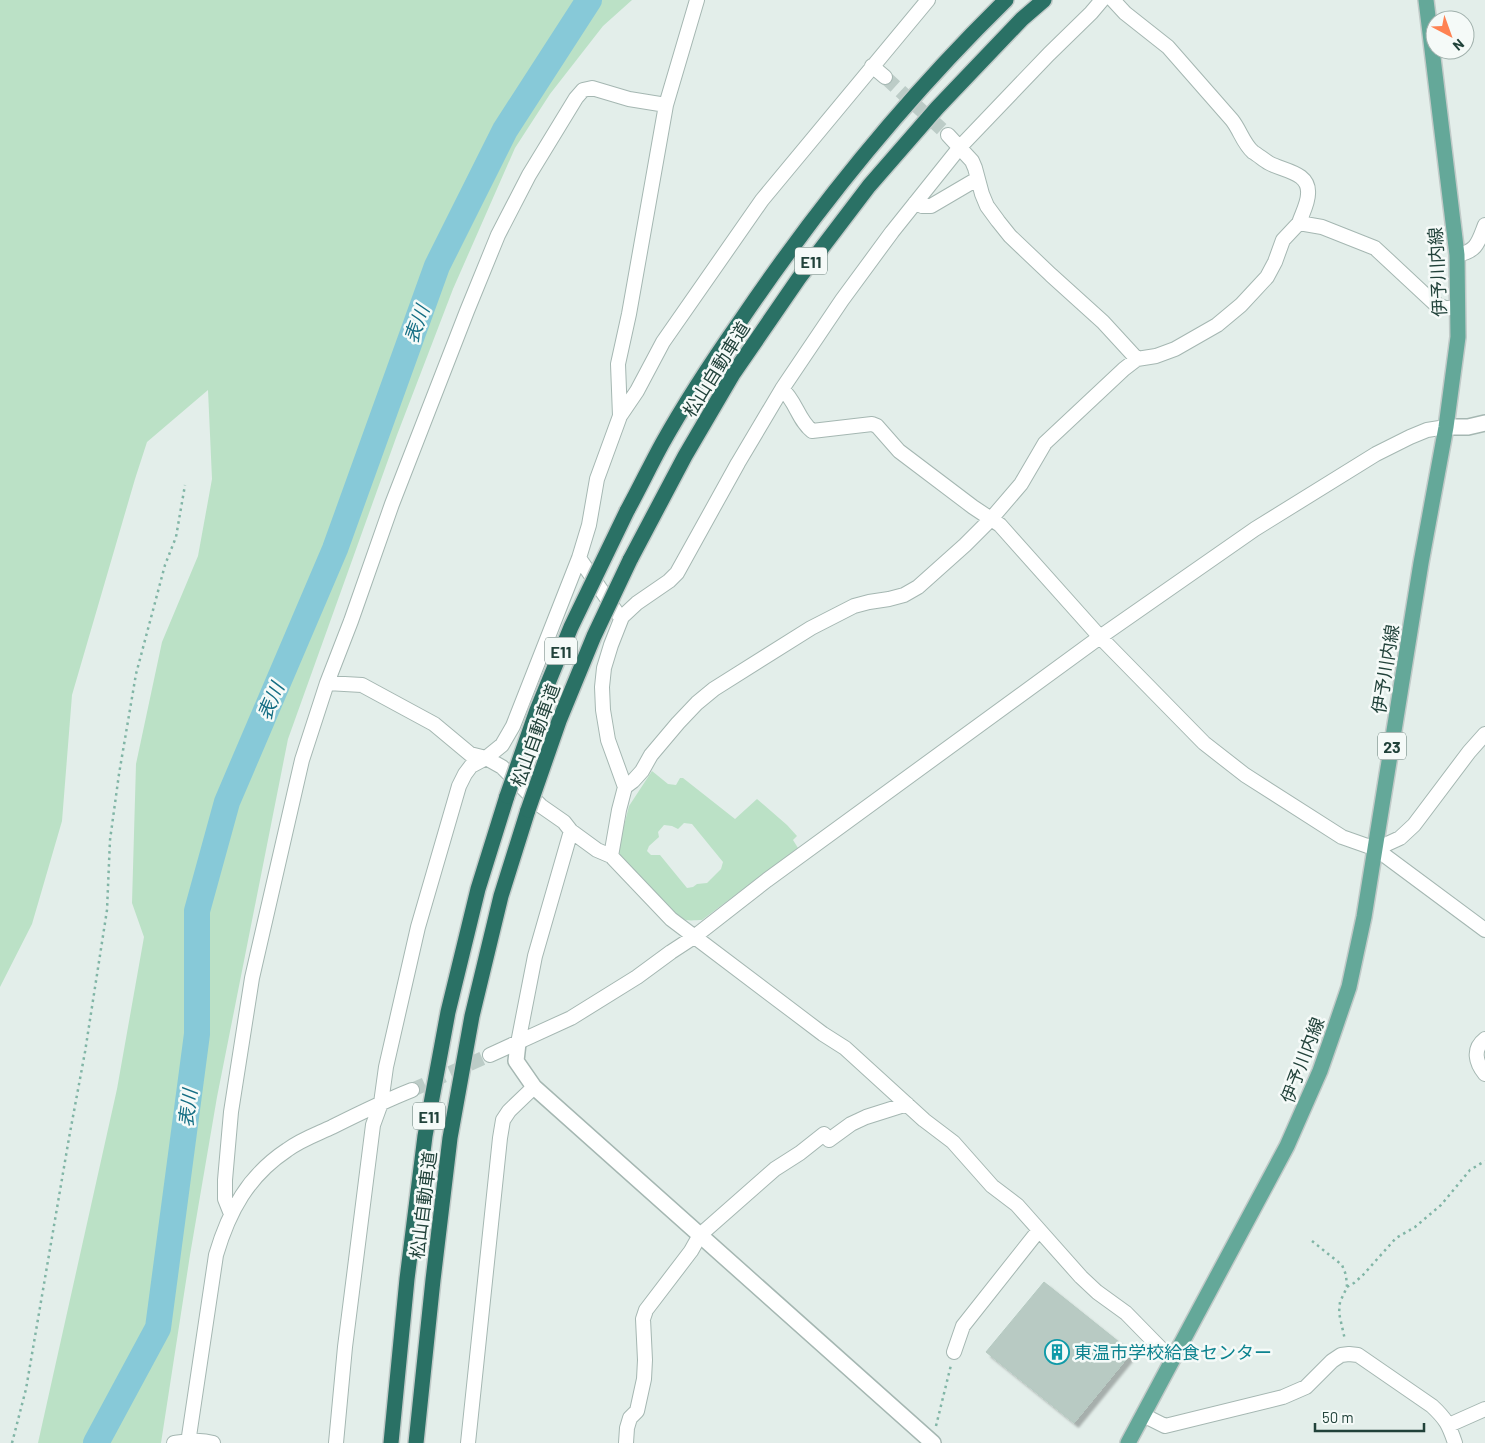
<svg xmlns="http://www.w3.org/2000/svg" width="1485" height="1443" font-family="Barlow,'Noto Sans JP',sans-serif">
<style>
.green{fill:#bbe1c6;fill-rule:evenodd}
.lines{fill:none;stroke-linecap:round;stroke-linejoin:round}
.river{stroke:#87c9d8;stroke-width:26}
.building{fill:#b8cac3;stroke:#b5c9c1;filter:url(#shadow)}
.minor-tunnel{stroke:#bcccc7;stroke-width:14;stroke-dasharray:14 7;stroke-linecap:butt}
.minor-casing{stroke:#a5b7b2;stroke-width:16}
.tertiary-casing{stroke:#a5b7b2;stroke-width:18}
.primary-casing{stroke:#c1cac8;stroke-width:18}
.motorway-casing{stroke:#c1cac8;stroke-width:18}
.path{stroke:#81b5a6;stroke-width:2.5;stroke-dasharray:2.5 4;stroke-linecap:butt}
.minor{stroke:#fff;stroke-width:14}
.tertiary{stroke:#fff;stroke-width:15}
.primary{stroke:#64a899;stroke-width:15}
.motorway{stroke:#2a7165;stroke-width:15}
.motorway-bridge-casing{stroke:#c1cac8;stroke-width:18;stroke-linecap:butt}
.motorway-bridge{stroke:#2a7165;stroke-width:15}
.labels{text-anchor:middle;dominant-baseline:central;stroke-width:5;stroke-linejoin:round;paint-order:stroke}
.shield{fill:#f5faf8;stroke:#617973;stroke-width:1}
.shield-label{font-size:16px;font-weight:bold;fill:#21423a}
.street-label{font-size:18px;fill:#21423a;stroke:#f5faf8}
.culture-label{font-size:18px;fill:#0d838f;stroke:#f5faf8;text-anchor:start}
.water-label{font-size:19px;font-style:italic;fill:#156e84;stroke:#f5faf8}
</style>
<defs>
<filter id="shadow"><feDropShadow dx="4.5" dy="4.5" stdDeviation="1" flood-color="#0004"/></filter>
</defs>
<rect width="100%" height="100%" fill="#e3eeea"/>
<!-- green -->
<path class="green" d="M0,0H632L603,26L550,94L515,148L453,289L397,435L288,739L217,1097L190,1255L161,1443H38L117,1089L144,937L132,903L136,764L162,642L198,556L212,479L208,390L147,442L135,479L72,695L62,821L32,924L0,987Z
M652,771L668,784L676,785L680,778H683L735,819L757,799L787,825L797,836L793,840L798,848L702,920C697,920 691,921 686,920C667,914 631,869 617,853L629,806ZM684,823L692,824L723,862L721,869L707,883L697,884L693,887L687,888L660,855H651L647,851L649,846L659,837L658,832L664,825L672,826L678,829Z"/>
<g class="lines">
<!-- river -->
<path class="river" d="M96,1443L158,1328L197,1034V911L227,802L335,549L437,266L505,130L589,0"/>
</g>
<!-- building -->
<path class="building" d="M1044,1282L1124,1346L1127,1352L1128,1357L1074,1423L986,1352Z"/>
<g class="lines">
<!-- minor-tunnel -->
<path class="minor-tunnel" d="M885,77L948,135
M412,1090L490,1055"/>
<defs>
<path id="minor" d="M1113,0L1125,13L1168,47L1232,120C1240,130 1243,143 1253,152C1258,155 1264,160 1269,163C1283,171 1310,172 1308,194C1308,203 1302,214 1299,223
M872,66L885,77
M948,135L972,161L975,168L982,194L987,206L998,221L1010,236L1051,275L1103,322L1137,359
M915,203L922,206H931L977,179
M1457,255C1477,251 1478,243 1485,225
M782,389C796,401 798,420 812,431L872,424L877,426L899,451L973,507L1000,525L1100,637L1204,743L1245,775L1342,837L1376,849L1485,930
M620,416L618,364L629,314L666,105L697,0
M579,558L617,613L622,617
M327,683L362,685L434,724L470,754L486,758L502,767L541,806L564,822L571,831L597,850L611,856L671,919L823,1034L845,1048L924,1120L953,1142L992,1186L1017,1205L1081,1277L1097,1292L1126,1313L1172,1360
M625,787L633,781L642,771L651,755L678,723L697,703L714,689L811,628L854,606L869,602L889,599L904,595L918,587L965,545L991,519L1021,484L1045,443L1124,369L1137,359L1156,356L1175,349L1217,325L1241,305L1267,277L1275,262L1283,240L1299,223L1322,227L1375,248L1434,303L1445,308H1458
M1376,849L1400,838L1414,825L1469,752L1485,734
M611,856L619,810L625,787L608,740L603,710L602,687L604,668L611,645L622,617L637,603L669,581L677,573L738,463L782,389L842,300L892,232L960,147L1049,54L1091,13L1102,0
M1485,1039C1472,1049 1476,1063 1485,1074
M518,1043L535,956L571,831
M490,1055L571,1018L637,977L671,952L694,937L767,880L1100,637L1255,529L1376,454L1410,437L1427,430L1446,427
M231,1214L225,1199V1180L231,1112L252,978L302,760L327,683L351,621L392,504L467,311L498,235L529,175L576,98L583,90L592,88L629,99L666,105
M954,1352L963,1326L1039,1230
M1143,1415L1165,1426L1283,1397L1306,1387L1332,1361L1341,1355L1349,1354L1358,1355L1432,1406C1446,1419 1449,1425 1455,1443
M1449,1425L1485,1409
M174,1443C188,1441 200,1439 213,1443
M188,1443L216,1255C229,1211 248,1176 287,1150C300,1140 317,1134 332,1127C358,1114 384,1101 412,1090
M336,1443L345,1347L373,1125L381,1103L386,1067L418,927L459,786L465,774L471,766L486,758L502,745L513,726L579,558L589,525L597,479L620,416L637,391L663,342L762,200L928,0
M468,1443L500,1138L503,1120L509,1111L534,1087
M626,1443L627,1428L630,1418L637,1411L644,1379L645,1360L643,1319L646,1310L691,1251L700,1235L775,1169L800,1153L824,1134L829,1140L851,1124L866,1117L907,1104"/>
<path id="tertiary" d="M1446,427H1468L1485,423
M518,1043L516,1061L534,1087L933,1443"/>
<path id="primary" d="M1128,1443L1287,1146L1320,1071L1335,1028L1349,987L1364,917L1421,563L1446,427L1458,337L1457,255L1426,0"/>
<path id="motorway" d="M627,511C639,489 650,466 662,444C686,401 713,360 741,320C819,205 907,97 1006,0
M630,560L685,456L733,374L799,278L869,186L937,108L1022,19L1044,0
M391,1443L407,1279L425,1136L448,1012L478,889L507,796
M416,1443L433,1280L450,1138L472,1016L501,896L528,810"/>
</defs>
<!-- minor casing -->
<use href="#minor" class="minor-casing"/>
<!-- tertiary casing -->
<use href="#tertiary" class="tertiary-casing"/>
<!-- primary casing -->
<use href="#primary" class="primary-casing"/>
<!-- motorway casing -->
<use href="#motorway" class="motorway-casing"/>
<!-- path -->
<path class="path" d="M1312,1241L1342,1265L1346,1275L1347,1287L1340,1302L1339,1313L1345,1340
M1347,1287L1354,1283L1363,1275L1396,1238L1415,1227L1441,1205L1470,1170L1485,1161
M936,1426L951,1365
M12,1443L26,1389L69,1138L85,1052L107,910L110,840L119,774L136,674L165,565L176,537L185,485"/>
<!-- minor -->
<use href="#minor" class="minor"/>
<!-- tertiary -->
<use href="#tertiary" class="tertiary"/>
<!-- primary -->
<use href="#primary" class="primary"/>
<!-- motorway -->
<use href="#motorway" class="motorway"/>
<defs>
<path id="motorway-bridge" d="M507,796L537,710L571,627L627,511
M528,810L559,721L594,636L630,560"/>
</defs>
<!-- motorway-bridge casing -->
<use href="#motorway-bridge" class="motorway-bridge-casing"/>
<!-- motorway-bridge -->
<use href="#motorway-bridge" class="motorway-bridge"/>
</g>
<!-- icons -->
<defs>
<symbol id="building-ring" viewBox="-11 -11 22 22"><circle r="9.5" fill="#f5faf8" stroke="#0f9aa8" stroke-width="1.5"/><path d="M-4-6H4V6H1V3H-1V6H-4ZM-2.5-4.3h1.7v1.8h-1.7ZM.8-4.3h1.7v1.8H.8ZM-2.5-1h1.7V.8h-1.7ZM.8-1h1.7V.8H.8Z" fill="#0f9aa8"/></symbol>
</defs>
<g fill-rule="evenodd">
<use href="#building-ring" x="1043" y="1338" width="28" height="28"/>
</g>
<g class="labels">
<!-- shield labels -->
<g class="shield">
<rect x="795" y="247.5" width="32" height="27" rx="4"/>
<rect x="545" y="637.5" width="32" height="27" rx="4"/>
<rect x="1378" y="732.5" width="28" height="27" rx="4"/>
<rect x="413" y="1102.5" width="32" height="27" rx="4"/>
</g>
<g class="shield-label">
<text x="811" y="261">E11</text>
<text x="561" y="651">E11</text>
<text x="1392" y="746">23</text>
<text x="429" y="1116">E11</text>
</g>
<!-- street labels -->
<g class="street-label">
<text transform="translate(1437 272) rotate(-93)">伊予川内線</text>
<text transform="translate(716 369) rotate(-58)">松山自動車道</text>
<text transform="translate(1385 669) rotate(-81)">伊予川内線</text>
<text transform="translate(535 735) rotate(-70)">松山自動車道</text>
<text transform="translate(1302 1060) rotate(-69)">伊予川内線</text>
<text transform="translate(423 1205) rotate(-83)">松山自動車道</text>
</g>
<!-- culture labels -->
<g class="culture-label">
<text x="1074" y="1352">東温市学校給食センター</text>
</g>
<!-- water labels -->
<g class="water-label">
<text transform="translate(416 324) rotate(-70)">表川</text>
<text transform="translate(270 701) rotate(-67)">表川</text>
<text transform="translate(187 1108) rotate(-83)">表川</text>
</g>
</g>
<!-- north arrow -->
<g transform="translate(1450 35) rotate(139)"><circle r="24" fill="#f5faf8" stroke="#a0b0ac"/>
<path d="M0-4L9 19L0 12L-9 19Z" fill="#fe8252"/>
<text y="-8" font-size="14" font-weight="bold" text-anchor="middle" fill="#21423a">N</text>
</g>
<!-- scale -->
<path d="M1315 1423v8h109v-8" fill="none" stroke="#21423a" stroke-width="2.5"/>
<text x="1322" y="1423" font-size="15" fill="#21423a" stroke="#f5faf8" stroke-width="4" paint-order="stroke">50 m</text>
</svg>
